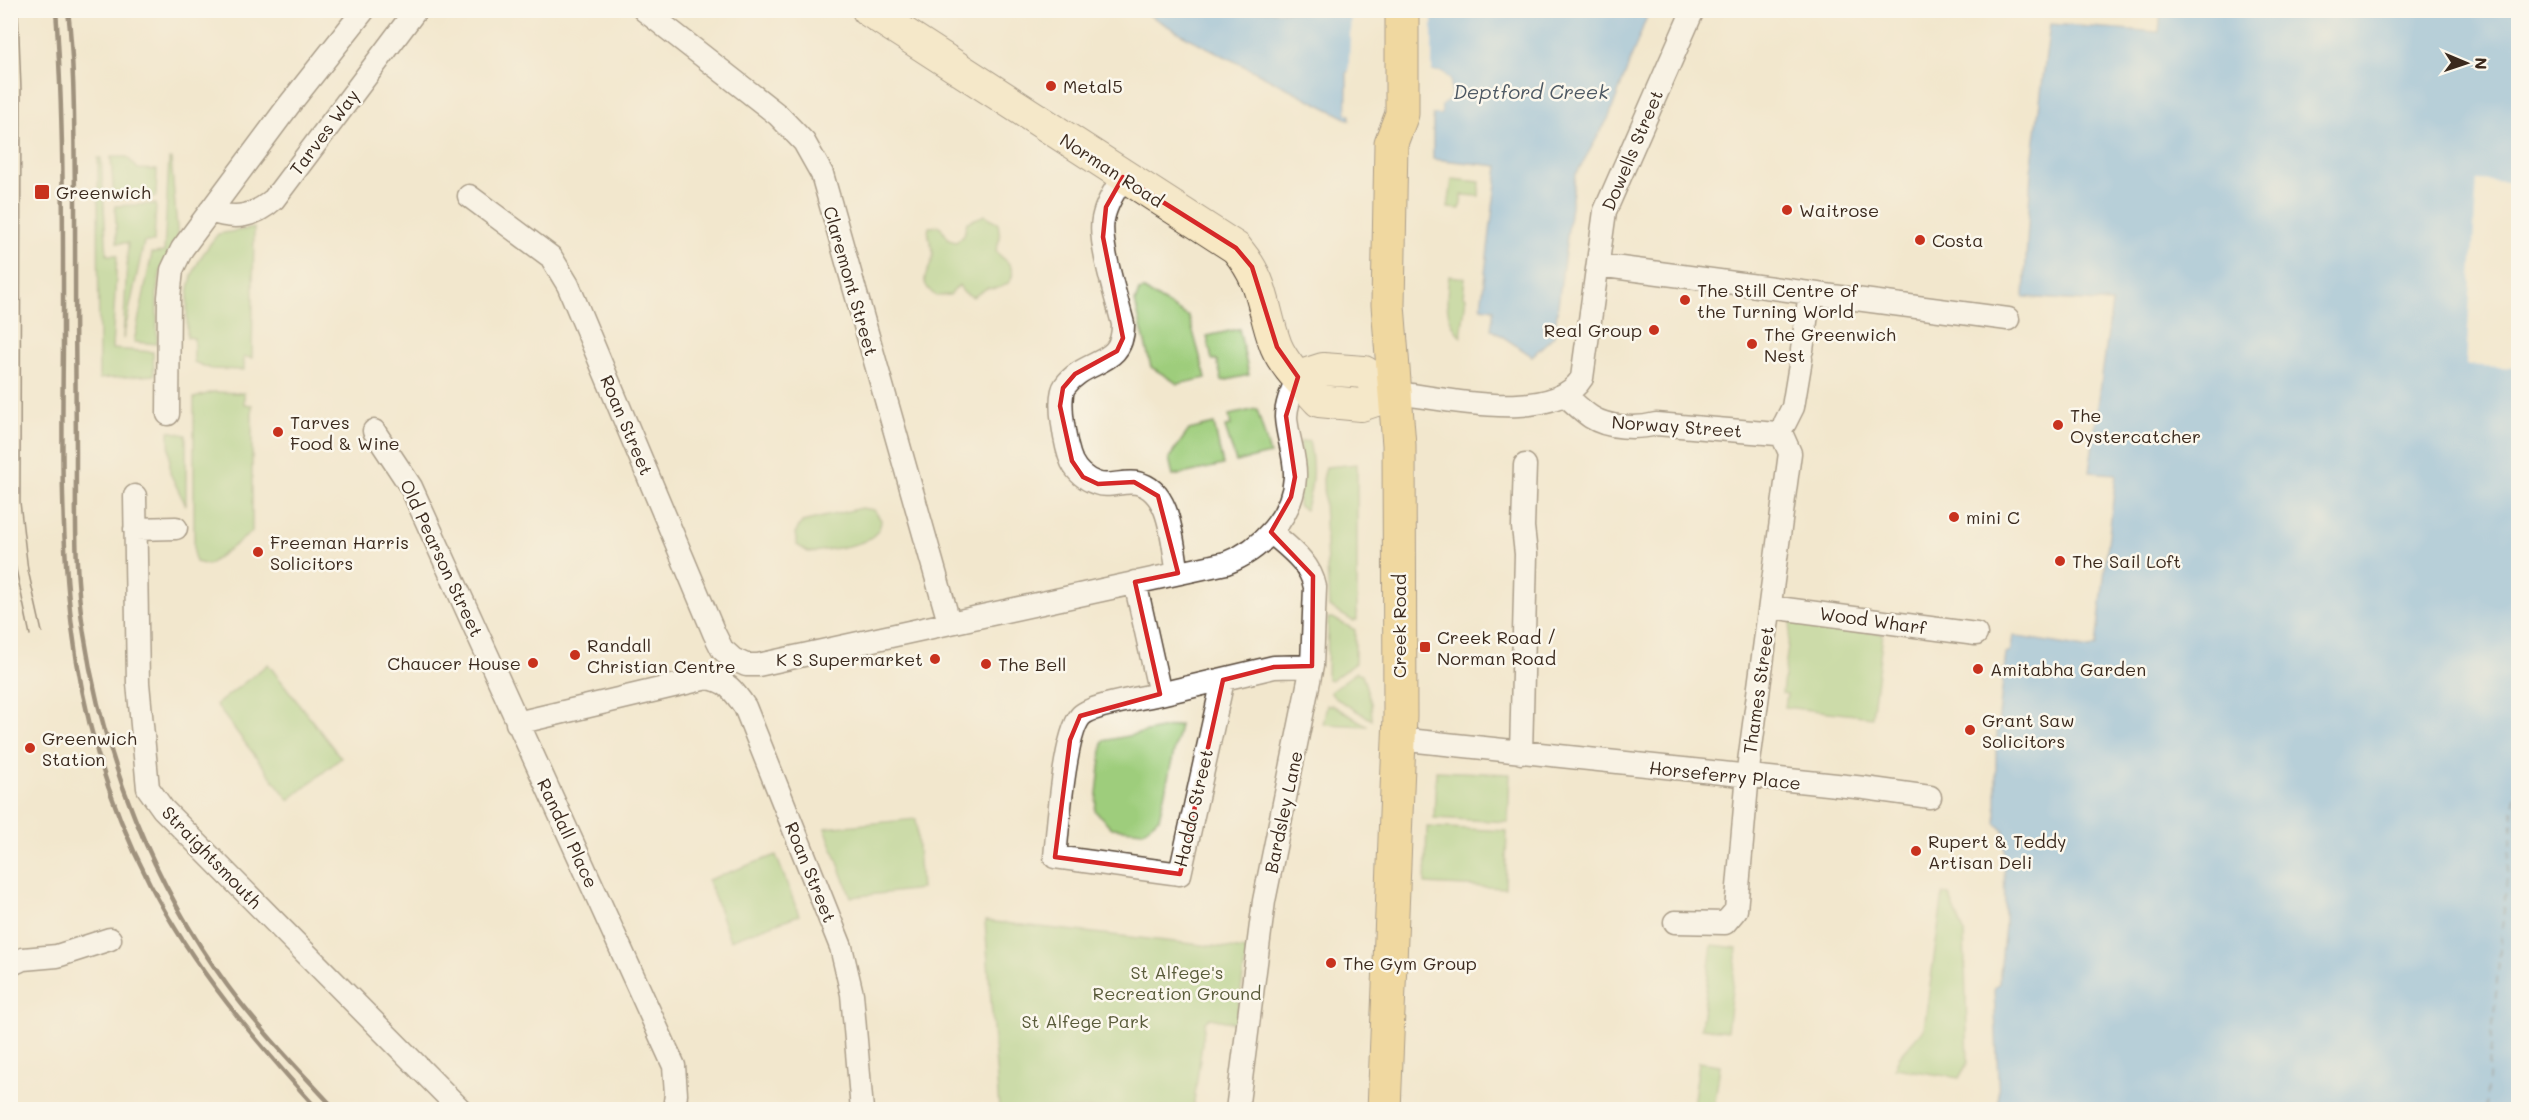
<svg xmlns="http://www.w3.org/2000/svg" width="2529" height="1120" font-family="Mali,sans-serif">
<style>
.green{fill:#9ecd7c;stroke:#6c7c4d;stroke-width:1.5}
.water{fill:#70b1e5;stroke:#566e82;stroke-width:1.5}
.pier{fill:#f2e7cd}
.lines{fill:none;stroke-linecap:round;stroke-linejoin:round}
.ferry{stroke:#4e5964;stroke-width:1.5;stroke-dasharray:8 6;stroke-linecap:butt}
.street-casing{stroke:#564638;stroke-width:25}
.secondary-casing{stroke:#564638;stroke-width:34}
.primary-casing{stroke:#564638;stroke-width:35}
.street{stroke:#fff;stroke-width:22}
.secondary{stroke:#f8e8c3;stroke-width:32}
.primary{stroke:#eec569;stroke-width:33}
.tram{stroke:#3b2a1e;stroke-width:1.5}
.rail{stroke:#3b2a1e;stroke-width:4.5}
.marked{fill:none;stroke:#d62828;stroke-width:4.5;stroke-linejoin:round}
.poi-dot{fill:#c8321e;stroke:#fbf7ec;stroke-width:2}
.labels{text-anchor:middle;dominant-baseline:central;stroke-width:5;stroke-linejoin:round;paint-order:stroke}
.poi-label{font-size:18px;fill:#3b2a1e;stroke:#fbf7ec;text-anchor:start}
.street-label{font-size:18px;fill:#3b2a1e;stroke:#fbf7ec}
.park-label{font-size:18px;fill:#595b3a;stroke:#fbf7ec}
.water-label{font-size:20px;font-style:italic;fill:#4e5964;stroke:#fbf7ec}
</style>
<rect width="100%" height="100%" fill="#fbf7ec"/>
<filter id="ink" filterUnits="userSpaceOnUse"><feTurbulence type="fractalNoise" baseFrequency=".0167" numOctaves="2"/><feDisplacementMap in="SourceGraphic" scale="12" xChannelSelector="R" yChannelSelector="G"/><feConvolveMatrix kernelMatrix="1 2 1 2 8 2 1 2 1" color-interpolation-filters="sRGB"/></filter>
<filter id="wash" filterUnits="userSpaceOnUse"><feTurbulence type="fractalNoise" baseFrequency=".008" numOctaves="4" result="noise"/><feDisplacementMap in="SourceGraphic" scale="24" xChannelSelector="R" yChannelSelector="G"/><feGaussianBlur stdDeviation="1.35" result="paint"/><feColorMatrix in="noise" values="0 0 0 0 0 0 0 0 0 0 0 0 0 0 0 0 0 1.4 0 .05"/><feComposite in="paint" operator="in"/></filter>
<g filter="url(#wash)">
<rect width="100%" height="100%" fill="#f2e7cd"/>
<!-- green -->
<path class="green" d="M111,157H127L138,169L157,170L156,197L114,199Z
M98,158H101L107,255H117L112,349L153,352L154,375L99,379Z
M169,159H171L178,240L161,270L157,289V344L134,342L152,253L164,252Z
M1452,179L1480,182L1479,196L1462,195L1460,209L1448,208Z
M156,204L154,242H144L123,339L128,243H117L115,206Z
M985,215L998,223L1000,238L996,250C999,257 1005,258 1009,264C1020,281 1001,291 987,288L973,297L963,292L959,285L950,295L936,296C913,278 932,274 933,254C933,244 926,237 929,227L940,226L949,240L956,242L964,235L967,222Z
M254,228L252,358L244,357V370L211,369L194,362V338L187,337C187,289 186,272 218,234Z
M1449,276L1465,278L1463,296L1466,297L1461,337C1444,318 1446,300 1449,276Z
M1144,290L1189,317L1206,378L1178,384L1151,367L1135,302L1139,291Z
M1239,329L1249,375L1222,381L1217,360H1212L1207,336Z
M213,392L244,393V404L252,405V532L208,565L196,562L194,556V398Z
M1257,409L1270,454L1236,462L1225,427L1231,426L1229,415Z
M1214,424L1223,465L1173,476L1169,458L1189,430Z
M169,431L186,435V506L170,473Z
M1309,441C1314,465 1314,486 1305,510L1298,506L1300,442Z
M1357,464V620L1353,621L1329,607L1323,479L1326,467Z
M861,508L874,510L881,520C880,547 836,547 815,552H808L797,545L795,533L802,522Z
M1328,618H1333L1355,630V663L1332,680L1327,679Z
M1791,622L1883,634L1872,717L1785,707L1787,694L1782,693Z
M268,664L341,758L289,800L216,705Z
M1356,672L1362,674L1371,703L1372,720L1335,698L1330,692Z
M1327,705H1332L1368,726L1323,724Z
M1180,725L1159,818L1143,831L1112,828L1095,811L1103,741Z
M1436,771L1510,774L1508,822L1434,818Z
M916,819L921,889L851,897L825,828Z
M1427,827L1507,831L1505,888L1425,884Z
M776,855L799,915L730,940L708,880Z
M1943,894L1949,895L1964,932L1968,1062L1959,1078L1895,1068L1899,1057L1924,1028Z
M985,921L1247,950L1236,1023L1210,1018L1205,1022L1193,1109H999Z
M1712,945L1737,948L1727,1031L1701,1028Z
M1699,1062L1720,1065L1714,1109L1693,1106Z"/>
<!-- water -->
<path class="water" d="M1142,11H1649L1609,117L1575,176L1554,336L1532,356L1491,329L1494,309L1481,307L1498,166L1433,159V114H1441V106L1450,97V80L1442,72H1347V114H1350V120L1185,36Z
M2161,11H2518V1109L2021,1110L2019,1105H2001L1999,1102L1994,989L1999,983L2005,926L2004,831L1996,823V743L2006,653H2010L2013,636L2090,649L2096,646L2116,474L2089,472L2112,303L2024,297L2031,171L2050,24L2159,32Z"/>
<!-- pier -->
<path class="pier" d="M1351,11H1432V72H1442L1450,80V98L1441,106V114H1430L1438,111V105L1447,96V81L1441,75H1350V111L1353,114H1347Z
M2477,180L2518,183V368L2466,365Z"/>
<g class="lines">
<!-- ferry -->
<path class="ferry" d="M2485,1110L2518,760
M2515,1110L2518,1085"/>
</g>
</g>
<g filter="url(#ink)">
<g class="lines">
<defs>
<path id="street" d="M644,10L778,115L804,142L822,174L949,622
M1123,177C1115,190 1106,204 1103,219C1098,242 1117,299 1123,324C1124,368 1086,357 1065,386C1056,398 1066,449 1072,462C1077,472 1085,479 1096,483C1108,488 1124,480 1137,483C1172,490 1172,544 1178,573
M469,196L551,257L568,285L714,633L722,649L733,659L746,665H758L1226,563C1261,550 1293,516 1295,477C1296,456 1287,437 1286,417C1286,403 1293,389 1298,377
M210,211C235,220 254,217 274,199L416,10
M1598,265L2008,319
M1802,350L1810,293
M1396,393C1443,398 1553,425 1582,378L1605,211L1693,10
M1565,395C1573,402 1582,411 1591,417C1608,428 1637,429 1656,424L1777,434L1782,435L1790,453L1749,762L1736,910L1725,923L1675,922
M168,414L169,297L172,270L182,249L289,105L364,10
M1785,423L1793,407L1801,359
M374,431L411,487L674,1066L676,1094L674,1110
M135,496L138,683L148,788L163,809L461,1110
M135,529L176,528
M1135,582L1160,694L1274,667L1312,666
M1770,607L1976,634
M1160,694C1143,698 1089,705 1080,717C1064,737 1058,828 1055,857L1180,874L1223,680
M517,723L707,678C726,680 734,691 745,707L841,947L852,994L862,1110
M1398,739L1865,788L1930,797
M1521,753L1526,554L1523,527L1525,465
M10,965L23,959L57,956L110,939
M1237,1110L1264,901L1312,666L1315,587C1310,562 1289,548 1271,532"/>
<path id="secondary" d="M868,10L1236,248C1266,284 1261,306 1276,346C1285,367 1304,384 1319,401L1361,405L1396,393
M1298,377L1323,369L1364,372L1396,393"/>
<path id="primary" d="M1384,1110L1400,716L1399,445L1388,305L1391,143L1402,114V10"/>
</defs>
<!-- street casing -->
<use href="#street" class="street-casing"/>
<!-- secondary casing -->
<use href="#secondary" class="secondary-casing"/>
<!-- primary casing -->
<use href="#primary" class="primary-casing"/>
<!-- street -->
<use href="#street" class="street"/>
<!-- secondary -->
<use href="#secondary" class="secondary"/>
<!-- primary -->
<use href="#primary" class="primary"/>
<!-- tram -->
<path class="tram" d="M18,10L21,89L20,502L28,570L42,632
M10,541L30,635"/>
<!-- rail -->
<path class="rail" d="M56,10C64,122 63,234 63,345C61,539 58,707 150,884C194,969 254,1039 318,1110
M68,10C75,71 74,132 75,193C75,279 75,366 76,452C76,512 74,574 84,634C103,758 153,884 227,985C260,1030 298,1069 336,1110"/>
</g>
</g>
<!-- marked area -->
<path d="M0 0H2529V1120H0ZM1123,177L1236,248L1252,267L1277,347L1298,377L1286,416L1295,477L1291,497L1271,532L1313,576L1312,666L1274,667L1223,680L1180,874L1055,857L1070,740L1080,716L1160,694L1135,582L1178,573L1158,496L1134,482L1098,484L1083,477L1072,461L1060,406L1063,388L1075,374L1117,351L1123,338L1103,237L1106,207Z" fill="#f2e7cd" fill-opacity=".55" fill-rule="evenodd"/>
<path class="marked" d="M1123,177L1236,248L1252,267L1277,347L1298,377L1286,416L1295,477L1291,497L1271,532L1313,576L1312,666L1274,667L1223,680L1180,874L1055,857L1070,740L1080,716L1160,694L1135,582L1178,573L1158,496L1134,482L1098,484L1083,477L1072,461L1060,406L1063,388L1075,374L1117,351L1123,338L1103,237L1106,207Z"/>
<!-- markers -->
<g class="poi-dot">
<circle cx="1051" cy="86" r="6"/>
<rect x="34" y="184" width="16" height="16" rx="3"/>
<circle cx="1787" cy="210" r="6"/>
<circle cx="1920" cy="240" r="6"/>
<circle cx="1685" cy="300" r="6"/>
<circle cx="1654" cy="330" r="6"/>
<circle cx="1752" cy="344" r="6"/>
<circle cx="2058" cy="425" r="6"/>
<circle cx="278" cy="432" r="6"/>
<circle cx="1954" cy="517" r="6"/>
<circle cx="258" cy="552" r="6"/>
<circle cx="2060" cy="561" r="6"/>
<rect x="1419" y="641" width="12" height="12" rx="3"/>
<circle cx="575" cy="655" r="6"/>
<circle cx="935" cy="659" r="6"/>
<circle cx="533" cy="663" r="6"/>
<circle cx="986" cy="664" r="6"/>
<circle cx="1978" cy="669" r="6"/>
<circle cx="1970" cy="730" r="6"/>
<circle cx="30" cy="748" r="6"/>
<circle cx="1916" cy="851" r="6"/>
<circle cx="1331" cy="963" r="6"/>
</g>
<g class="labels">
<!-- poi labels -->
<g class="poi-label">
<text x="1063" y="86">Metal5</text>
<text x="56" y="192">Greenwich</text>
<text x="1799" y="210">Waitrose</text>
<text x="1932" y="240">Costa</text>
<text x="1697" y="290">The Still Centre of<tspan x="1697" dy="21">the Turning World</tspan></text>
<text x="1642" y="330" text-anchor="end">Real Group</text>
<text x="1764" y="334">The Greenwich<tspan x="1764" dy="21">Nest</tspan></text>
<text x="2070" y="415">The<tspan x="2070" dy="21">Oystercatcher</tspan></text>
<text x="290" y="422">Tarves<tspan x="290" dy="21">Food &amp; Wine</tspan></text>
<text x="1966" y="517">mini C</text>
<text x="270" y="542">Freeman Harris<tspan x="270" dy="21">Solicitors</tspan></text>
<text x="2072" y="561">The Sail Loft</text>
<text x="1437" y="637">Creek Road /<tspan x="1437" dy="21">Norman Road</tspan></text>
<text x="587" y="645">Randall<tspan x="587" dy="21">Christian Centre</tspan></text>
<text x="923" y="659" text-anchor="end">K S Supermarket</text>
<text x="521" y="663" text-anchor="end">Chaucer House</text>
<text x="998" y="664">The Bell</text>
<text x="1990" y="669">Amitabha Garden</text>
<text x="1982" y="720">Grant Saw<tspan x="1982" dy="21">Solicitors</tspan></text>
<text x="42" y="738">Greenwich<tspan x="42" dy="21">Station</tspan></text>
<text x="1928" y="841">Rupert &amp; Teddy<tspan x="1928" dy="21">Artisan Deli</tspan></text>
<text x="1343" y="963">The Gym Group</text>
</g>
<!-- street labels -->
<g class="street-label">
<text transform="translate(324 132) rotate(-53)">Tarves Way</text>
<text transform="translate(1632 150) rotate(-67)">Dowells Street</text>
<text transform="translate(1112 170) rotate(33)">Norman Road</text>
<text transform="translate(851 281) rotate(74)">Claremont Street</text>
<text transform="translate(627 425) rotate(67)">Roan Street</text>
<text transform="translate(1677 426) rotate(4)">Norway Street</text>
<text transform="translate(442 558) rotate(65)">Old Pearson Street</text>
<text transform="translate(1873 620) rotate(8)">Wood Wharf</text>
<text transform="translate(1399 626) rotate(-90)">Creek Road</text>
<text transform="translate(1758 690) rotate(-82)">Thames Street</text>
<text transform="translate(1725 775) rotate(6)">Horseferry Place</text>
<text transform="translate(1193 808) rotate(-77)">Haddo Street</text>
<text transform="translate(1283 812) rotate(-78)">Bardsley Lane</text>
<text transform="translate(568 833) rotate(65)">Randall Place</text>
<text transform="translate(212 857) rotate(46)">Straightsmouth</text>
<text transform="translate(811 872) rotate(68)">Roan Street</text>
</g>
<!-- park labels -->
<g class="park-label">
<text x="1177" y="972">St Alfege's<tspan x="1177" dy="21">Recreation Ground</tspan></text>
<text x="1085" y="1021">St Alfege Park</text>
</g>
<!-- water labels -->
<g class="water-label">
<text x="1531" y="91">Deptford Creek</text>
</g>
</g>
<!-- margin -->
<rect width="2529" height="1120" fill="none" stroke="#fbf7ec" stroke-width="36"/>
<!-- north arrow -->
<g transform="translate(2466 63) rotate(92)" stroke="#fbf7ec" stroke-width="4.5" paint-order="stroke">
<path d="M0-4.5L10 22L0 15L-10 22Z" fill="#3b2a1e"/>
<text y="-9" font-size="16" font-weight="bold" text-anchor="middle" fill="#3b2a1e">N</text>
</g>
</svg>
